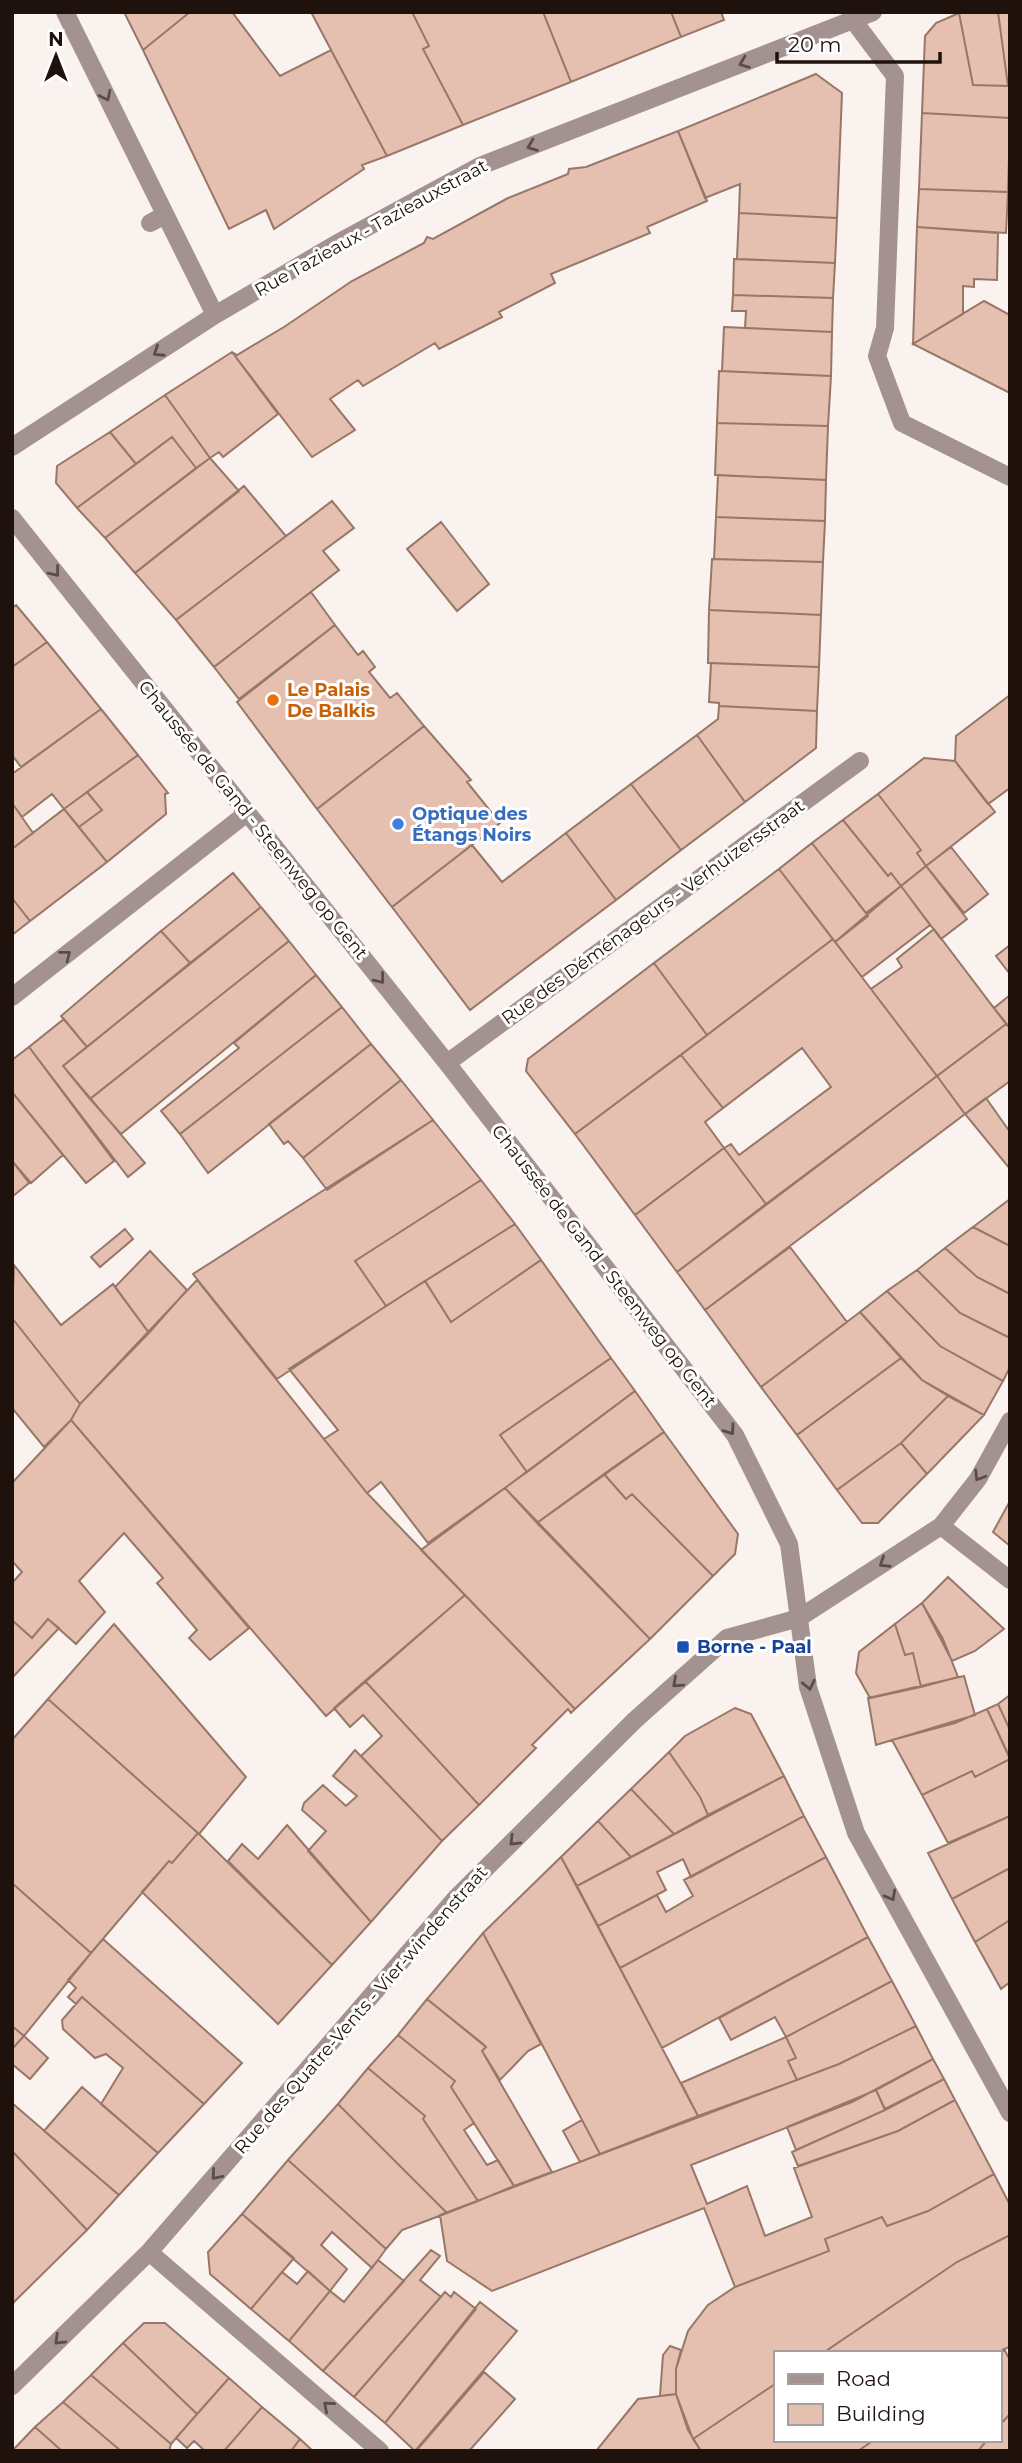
<svg xmlns="http://www.w3.org/2000/svg" width="1022" height="2463" font-family="Montserrat,sans-serif">
<style>
.building{fill:#e5c0b0;stroke:#987668;stroke-width:2}
.lines{fill:none;stroke-linecap:round;stroke-linejoin:round}
.minor{stroke:#a49291;stroke-width:18}
.oneway{stroke:#5b4c48}
.food-dot{fill:#e8710a;stroke:#fff;stroke-width:2.5}
.shop-dot{fill:#3f7fe0;stroke:#fff;stroke-width:2.5}
.transit-dot{fill:#1a4fb4;stroke:#fff;stroke-width:2.5}
.labels{text-anchor:middle;dominant-baseline:central;stroke-width:6;stroke-linejoin:round;paint-order:stroke}
.street-label{font-size:18px;fill:#1f120d;stroke:#fff}
.food-label{font-size:18px;font-weight:bold;fill:#c56008;stroke:#fff;text-anchor:start}
.shop-label{font-size:18px;font-weight:bold;fill:#366cbe;stroke:#fff;text-anchor:start}
.transit-label{font-size:18px;font-weight:bold;fill:#164399;stroke:#fff;text-anchor:start}
</style>
<rect width="100%" height="100%" fill="#f9f2ee"/>
<!-- building -->
<path class="building" d="M124,12H190L143,50Z
M190,12H232L280,76L331,50L387,156L362,165L364,169L274,229L266,210L229,229L143,50Z
M311,12H412L429,46L423,49L463,125L387,156Z
M412,12H543L571,82L463,125L423,49L429,46Z
M543,12H671L681,37L571,82Z
M671,12H721L724,20L681,37Z
M998,12H1010V86H1008Z
M998,12L1008,86L973,85L959,13Z
M959,13L973,85L1010,86V118L922,113L925,36L936,23Z
M816,74L842,93L837,218L739,213L740,184L705,198L678,131Z
M922,113L1010,118L1008,192L919,189Z
M678,131L707,201L647,227L650,233L551,274L555,283L499,312L502,317L439,349L435,343L363,386L358,380L330,399L355,430L312,457L232,352L237,355L284,327L352,281L424,243L427,237L433,239L508,198L568,174L569,169L586,167Z
M919,189L1008,192L1006,233L917,227Z
M739,213L837,218L835,263L737,259Z
M917,227L998,233L997,280L974,279V287L963,286V314L913,344Z
M734,259L835,263L833,298L733,295Z
M733,295L833,298L832,332L745,328L746,311H732Z
M984,301L1010,315V393L913,344Z
M724,327L832,332L831,376L722,371Z
M232,352L278,414L223,457L219,452L210,458L165,395Z
M719,371L831,376L828,426L717,423Z
M165,395L210,458L196,468L172,437L136,464L110,432Z
M717,423L828,426L826,480L715,475Z
M110,432L136,464L77,508L56,483L57,466Z
M172,437L196,468L105,538L77,508Z
M210,458L239,491L135,573L105,538Z
M718,475L826,480L825,521L716,517Z
M244,486L286,536L176,620L135,573Z
M332,501L354,528L323,551L339,570L214,667L176,620Z
M716,517L825,521L823,562L714,559Z
M441,522L489,584L457,611L407,549Z
M712,559L823,562L821,615L709,610Z
M311,592L335,625L239,699L214,667Z
M16,605L47,642L12,667V608Z
M709,610L821,615L819,667L708,663Z
M335,625L358,655L363,651L375,667L369,672L390,698L397,693L424,726L317,809L237,702Z
M47,642L101,709L21,767L12,755V667Z
M711,663L819,667L817,711L719,706V703L709,702Z
M1010,695V788L988,804L955,761L956,736Z
M719,706L817,711L816,748L745,802L697,735L718,719Z
M101,709L138,755L64,809L52,794L22,817L12,803V774Z
M424,726L471,780L467,782L500,823L392,907L317,809Z
M697,735L745,802L681,850L631,784Z
M138,755L168,793L165,794L166,814L107,862L79,827L102,810L87,792Z
M924,758L955,761L995,812L926,866L917,853L921,850L878,794Z
M631,784L681,850L616,900L566,833Z
M87,792L102,810L79,827L64,809Z
M878,794L921,850L917,853L926,866L901,886L891,873L888,876L843,820Z
M12,803L33,833L12,849Z
M64,809L107,862L30,921L12,898V849Z
M843,820L888,876L891,873L901,886L866,913L812,843Z
M566,833L616,900L470,1010L392,907L472,845L502,882Z
M812,843L868,916L835,942L779,869Z
M951,847L988,894L964,913L926,866Z
M926,866L967,919L941,939L901,886Z
M779,869L833,939L707,1035L654,963Z
M233,873L261,907L190,963L161,931Z
M901,886L930,925L862,977L835,942Z
M12,898L30,921L12,935Z
M261,907L289,941L90,1099L63,1066Z
M934,929L1006,1024L937,1076L871,989L902,967L897,959Z
M161,931L190,963L87,1047L61,1016Z
M833,939L937,1076L766,1204L724,1148L731,1144L739,1155L831,1087L802,1048L723,1108L681,1055Z
M289,941L316,975L121,1134L90,1099Z
M1010,945V974L996,956Z
M654,963L707,1035L575,1134L526,1071L528,1059Z
M316,975L342,1007L180,1134L161,1111L239,1048L234,1043Z
M1010,995V1028L994,1008Z
M342,1007L371,1044L208,1173L180,1134Z
M64,1019L87,1047L63,1066L145,1163L128,1177L29,1047Z
M1006,1024L1010,1028V1081L965,1114L937,1076Z
M371,1044L401,1080L303,1158L288,1141L284,1144L269,1124Z
M29,1047L114,1161L86,1183L12,1092V1060Z
M681,1055L723,1108L705,1122L724,1148L635,1215L575,1134Z
M937,1076L965,1114L705,1310L677,1272Z
M401,1080L433,1120L327,1190L303,1158Z
M12,1092L63,1155L31,1183L12,1161Z
M986,1098L1010,1132V1169L965,1114Z
M433,1120L481,1180L355,1261L386,1306L277,1379L193,1274Z
M724,1148L766,1204L677,1272L635,1215Z
M12,1161L29,1183L12,1197Z
M481,1180L515,1224L386,1306L355,1261Z
M1010,1199V1246L973,1227Z
M515,1224L541,1260L451,1322L425,1281Z
M973,1227L1010,1246V1294L977,1277L945,1248Z
M125,1229L133,1239L100,1267L91,1257Z
M790,1247L847,1322L761,1387L705,1310Z
M945,1248L977,1277L1010,1294V1338L960,1313L917,1270Z
M150,1251L187,1290L149,1333L115,1287Z
M541,1260L611,1358L500,1435L527,1472L428,1543L381,1482L367,1493L324,1439L338,1430L289,1369L425,1281L451,1322Z
M14,1265L61,1325L113,1284L149,1333L80,1404L12,1318Z
M917,1270L960,1313L1010,1338V1367L1003,1381L940,1346L887,1291Z
M197,1280L367,1493L465,1595L326,1716L71,1420L80,1404Z
M887,1291L940,1346L1003,1381L984,1415L922,1380L860,1312Z
M860,1312L901,1358L797,1435L761,1387Z
M12,1318L80,1404L71,1420L44,1447L12,1408Z
M611,1358L635,1391L527,1472L500,1435Z
M901,1358L922,1380L948,1396L901,1443L837,1490L797,1435Z
M635,1391L664,1432L537,1523L505,1488Z
M948,1396L984,1415L927,1474L901,1443Z
M71,1420L249,1628L210,1660L189,1638L197,1630L157,1583L163,1578L124,1533L79,1581L105,1612L76,1644L48,1619L32,1638L12,1620V1583L22,1572L12,1561V1483Z
M664,1432L738,1534L735,1554L713,1576L632,1494L626,1499L604,1474Z
M901,1443L927,1474L878,1523H862L837,1490Z
M604,1474L626,1499L632,1494L713,1576L650,1639L537,1523Z
M505,1488L650,1639L575,1709L421,1550Z
M1010,1501V1546L993,1532Z
M948,1577L1004,1629L975,1651L952,1661L922,1603Z
M465,1595L575,1709L571,1713L568,1709L532,1745L536,1748L479,1805L365,1681Z
M922,1603L943,1639L958,1677L921,1687L913,1653L905,1655L895,1624Z
M48,1619L59,1628L12,1678V1620L32,1638Z
M114,1624L246,1777L199,1834L48,1699Z
M895,1624L905,1655L913,1653L921,1687L870,1698L856,1673L859,1652Z
M964,1676L975,1715L876,1745L868,1698Z
M365,1681L479,1805L442,1841L361,1756L382,1736L363,1715L350,1727L334,1708Z
M1010,1695V1730L998,1704Z
M48,1699L198,1833L172,1863L169,1861L91,1953L12,1883V1740Z
M998,1704L1010,1730V1758L987,1709Z
M735,1708L751,1714L784,1776L708,1815L700,1797L669,1752L685,1736Z
M987,1709L1010,1759L975,1777L972,1771L922,1795L892,1740L955,1723Z
M355,1750L442,1841L371,1922L308,1851L326,1831L302,1810L304,1803L323,1785L346,1806L357,1796L333,1776Z
M669,1752L700,1797L708,1815L674,1834L631,1789Z
M1010,1759V1816L948,1843L922,1795L972,1771L975,1777Z
M784,1776L804,1816L691,1877L683,1859L657,1872L666,1890L598,1926L577,1886Z
M631,1789L674,1834L631,1857L598,1821Z
M804,1816L826,1857L620,1968L598,1926L657,1895L666,1912L693,1896L684,1880Z
M1010,1816V1868L952,1899L928,1853Z
M598,1821L631,1857L577,1886L561,1857Z
M287,1825L371,1922L332,1965L228,1861L242,1844L258,1859Z
M198,1833L332,1965L278,2024L142,1892L169,1861L172,1863Z
M561,1857L698,2116L600,2154L483,1933Z
M826,1857L868,1937L662,2048L620,1968Z
M1010,1868V1920L975,1942L952,1899Z
M12,1883L91,1953L24,2036L12,2026Z
M1010,1920V1982L1001,1989L975,1942Z
M483,1933L541,2044L528,2051L500,2080L482,2051L486,2047L483,2044L427,1999Z
M868,1937L892,1981L786,2037L775,2017L731,2040L719,2018Z
M103,1939L242,2063L204,2104L82,1997L76,2004L68,1997L76,1988L68,1980Z
M892,1981L916,2026L839,2064L797,2080L788,2061L796,2058L786,2037Z
M82,1997L204,2104L158,2153L101,2104L123,2068L106,2054L95,2058L63,2029L62,2020Z
M427,1999L486,2047L482,2051L552,2172L514,2186L451,2087L455,2081L398,2035Z
M12,2026L24,2036L12,2049Z
M916,2026L933,2059L852,2102L691,2165L707,2204L747,2186L765,2236L812,2217L794,2168L898,2131L955,2100L994,2174L928,2211L887,2226L882,2217L825,2239L829,2251L735,2287L704,2208L492,2291L447,2261L440,2215L839,2064Z
M398,2035L455,2081L451,2087L474,2123L464,2130L487,2165L498,2160L514,2186L478,2201L423,2119L425,2116L368,2068Z
M24,2036L48,2058L30,2079L12,2064V2049Z
M786,2037L796,2058L788,2061L797,2080L698,2116L681,2083Z
M933,2059L944,2079L885,2109L876,2090Z
M368,2068L425,2116L423,2119L478,2201L447,2213L338,2104Z
M944,2079L955,2100L898,2131L798,2166L792,2152L885,2110Z
M82,2087L158,2153L119,2195L44,2131Z
M876,2090L885,2110L796,2150L787,2127Z
M12,2103L119,2195L87,2230L12,2151Z
M338,2104L447,2213L402,2230L386,2249L288,2160Z
M582,2120L600,2154L580,2162L563,2131Z
M12,2151L87,2230L12,2304Z
M288,2160L386,2249L372,2268L332,2232L321,2245L347,2269L330,2291L242,2214Z
M994,2174L1010,2205V2235L957,2262L823,2353H775V2384L693,2439L676,2394V2369L688,2331L708,2305L735,2287L829,2251L825,2239L882,2217L887,2226L928,2211Z
M242,2214L294,2258L251,2309L210,2274L208,2252Z
M1010,2235V2346L999,2353H823L957,2262Z
M431,2250L440,2256L420,2280L441,2297L354,2397L323,2371Z
M378,2260L404,2281L323,2371L289,2341L330,2291L344,2302Z
M308,2271L330,2291L289,2341L251,2309L282,2272L297,2284Z
M445,2292L451,2297L454,2292L476,2309L385,2423L354,2397Z
M480,2302L517,2331L415,2451L385,2423Z
M144,2323H165L229,2378L197,2414L123,2343Z
M123,2343L197,2414L171,2444L91,2375Z
M670,2346L681,2350L676,2369V2394L660,2396L663,2355Z
M1004,2349L1010,2360V2414L999,2426V2353Z
M484,2372L515,2399L469,2451H416Z
M91,2375L171,2444L169,2451H121L63,2402Z
M229,2378L262,2407L224,2451H205L194,2441L187,2448L176,2438Z
M775,2384V2440H874L858,2451H701L693,2439Z
M676,2394L688,2430L701,2451H596L638,2399Z
M63,2402L121,2451H62L35,2427Z
M262,2407L300,2439L291,2451H224Z
M1010,2414V2451H978L987,2440H999V2426Z
M35,2427L62,2451H12Z
M300,2439L313,2451H291Z
M874,2440H987L978,2451H858Z"/>
<g class="lines">
<!-- minor -->
<path class="minor" d="M65,12L215,315
M853,20L895,76L885,328L877,356L902,423L1010,477
M150,223L165,215
M12,447L215,315L336,244L480,166L873,12
M12,518L447,1063L735,1435L789,1544L808,1687L856,1833L1010,2113
M12,997L247,813
M447,1063L860,761
M941,1526L1010,1580
M149,2252L380,2451
M12,2386L149,2252L456,1898L635,1720L727,1638L799,1618L941,1526L978,1479L1010,1421"/>
</g>
<!-- one-way arrows -->
<defs><path id="oneway-chevron" d="M-2-3.5L2.5 0L-2 3.5" fill="none" stroke-width="1.6" stroke-linecap="round" stroke-linejoin="round" transform="scale(1.75)"/></defs>
<g class="oneway">
<use href="#oneway-chevron" transform="translate(744 63) rotate(159)"/>
<use href="#oneway-chevron" transform="translate(106 96) rotate(64)"/>
<use href="#oneway-chevron" transform="translate(532 146) rotate(159)"/>
<use href="#oneway-chevron" transform="translate(158 352) rotate(147)"/>
<use href="#oneway-chevron" transform="translate(55 572) rotate(51)"/>
<use href="#oneway-chevron" transform="translate(66 955) rotate(-38)"/>
<use href="#oneway-chevron" transform="translate(380 979) rotate(51)"/>
<use href="#oneway-chevron" transform="translate(730 1430) rotate(55)"/>
<use href="#oneway-chevron" transform="translate(979 1476) rotate(122)"/>
<use href="#oneway-chevron" transform="translate(884 1563) rotate(147)"/>
<use href="#oneway-chevron" transform="translate(677 1683) rotate(138)"/>
<use href="#oneway-chevron" transform="translate(809 1685) rotate(78)"/>
<use href="#oneway-chevron" transform="translate(514 1841) rotate(135)"/>
<use href="#oneway-chevron" transform="translate(891 1896) rotate(61)"/>
<use href="#oneway-chevron" transform="translate(216 2175) rotate(131)"/>
<use href="#oneway-chevron" transform="translate(59 2340) rotate(136)"/>
<use href="#oneway-chevron" transform="translate(328 2406) rotate(-139)"/>
</g>
<!-- markers -->
<circle class="food-dot" cx="273" cy="700" r="7"/>
<circle class="shop-dot" cx="398" cy="824" r="7"/>
<rect class="transit-dot" x="676" y="1640" width="14" height="14" rx="3.5"/>
<g class="labels">
<!-- street labels -->
<g class="street-label">
<text transform="translate(371 228) rotate(-29)">Rue Tazieaux - Tazieauxstraat</text>
<text transform="translate(253 820) rotate(51)">Chaussée de Gand - Steenweg op Gent</text>
<text transform="translate(653 912) rotate(-36)">Rue des Déménageurs - Verhuizersstraat</text>
<text transform="translate(604 1266) rotate(52)">Chaussée de Gand - Steenweg op Gent</text>
<text transform="translate(361 2010) rotate(-49)">Rue des Quatre-Vents - Vier-windenstraat</text>
</g>
<!-- food labels -->
<g class="food-label">
<text x="287" y="690">Le Palais<tspan x="287" dy="21">De Balkis</tspan></text>
</g>
<!-- shop labels -->
<g class="shop-label">
<text x="412" y="814">Optique des<tspan x="412" dy="21">Étangs Noirs</tspan></text>
</g>
<!-- transit labels -->
<g class="transit-label">
<text x="697" y="1647">Borne - Paal</text>
</g>
</g>
<!-- border -->
<rect width="1022" height="2463" fill="none" stroke="#1f120d" stroke-width="28"/>
<!-- legend -->
<rect x="774" y="2351" width="228" height="91" fill="#ffffff" stroke="#a5a09e" stroke-width="2"/>
<rect x="788" y="2374" width="35" height="10" fill="#a49291" stroke="#a5a09e" stroke-width="2"/>
<text x="836" y="2386" font-size="21" fill="#1f120d">Road</text>
<rect x="788" y="2404" width="35" height="21" fill="#e5c0b0" stroke="#a5a09e" stroke-width="2"/>
<text x="836" y="2421" font-size="21" fill="#1f120d">Building</text>
<!-- north arrow -->
<g transform="translate(56 56)" stroke="#ffffff" stroke-width="5" paint-order="stroke">
<path d="M0-5L12 26L0 18L-12 26Z" fill="#1f120d"/>
<text y="-10" font-size="19" font-weight="bold" text-anchor="middle" fill="#1f120d">N</text>
</g>
<!-- scale -->
<path d="M777 52v10h163v-10" fill="none" stroke="#1f120d" stroke-width="3.5"/>
<text x="788" y="52" font-size="21" fill="#1f120d" stroke="#ffffff" stroke-width="5" paint-order="stroke">20 m</text>
</svg>
